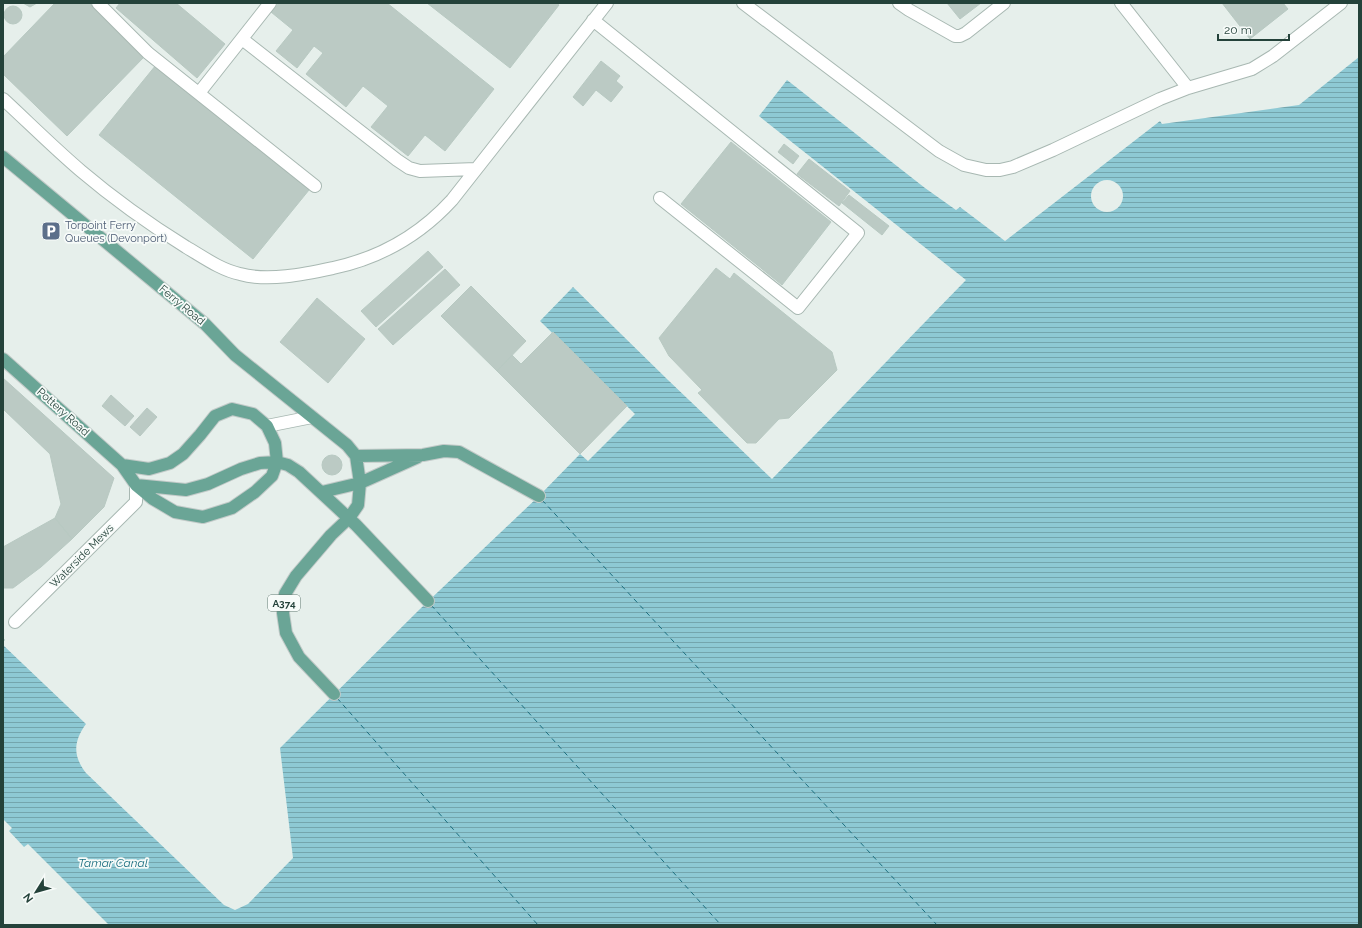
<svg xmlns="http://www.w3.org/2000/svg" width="1362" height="928" font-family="Raleway,sans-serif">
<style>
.water{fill:url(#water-rules)}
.pier{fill:#e6efeb}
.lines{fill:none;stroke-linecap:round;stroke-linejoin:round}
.ferry{stroke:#1c6f80;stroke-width:1;stroke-dasharray:5 4;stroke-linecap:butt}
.building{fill:#bbcac4;stroke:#b8c9c2}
.lane-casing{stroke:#a8b8b2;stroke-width:14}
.primary-casing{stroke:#c2cac8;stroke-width:14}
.path{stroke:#86b3a5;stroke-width:2.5;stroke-dasharray:2 3;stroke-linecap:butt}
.lane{stroke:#fff;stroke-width:12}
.primary{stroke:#6aa596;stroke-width:12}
.labels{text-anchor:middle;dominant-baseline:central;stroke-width:3.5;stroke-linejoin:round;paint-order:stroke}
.shield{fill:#f7fbf9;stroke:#637a73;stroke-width:1}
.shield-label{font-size:10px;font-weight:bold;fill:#24423a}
.service-label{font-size:11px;fill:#4e5e75;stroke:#f7fbf9;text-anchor:start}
.street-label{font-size:11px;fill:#24423a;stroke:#f7fbf9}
.water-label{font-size:12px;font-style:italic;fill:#1c6f80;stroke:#f7fbf9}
</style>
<defs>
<pattern id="water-rules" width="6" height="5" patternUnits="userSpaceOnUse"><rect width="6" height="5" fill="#8ec9d4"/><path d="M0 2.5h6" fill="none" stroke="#74a5ad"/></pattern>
</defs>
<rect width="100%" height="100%" fill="#e6efeb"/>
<!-- water -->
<path class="water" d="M1359,57V925H109L28,844L24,847L9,831L12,828L3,819V645L86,724C73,742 73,756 86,773L224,905L235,910L248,904L293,858L280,748L420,609L539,496L580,454L588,461L635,414L540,321L573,287L668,380L772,479L966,280L759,116L787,80L925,188L956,210L960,207L1005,241L1160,121L1162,124L1299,105Z"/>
<!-- pier -->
<path class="pier" d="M1091 196a16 16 0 1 1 32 0a16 16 0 1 1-32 0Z"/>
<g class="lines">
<!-- ferry -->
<path class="ferry" d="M542,500L937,925
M431,605L721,925
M337,698L538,925"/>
</g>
<!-- building -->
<path class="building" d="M23,3H37L30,7Z
M55,3H89L144,57L67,136L3,74V57Z
M120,3H176L225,44L197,78L116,8Z
M279,3H387L494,89L445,151L425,135L408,156L371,127L388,106L363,86L346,107L306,74L323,53L314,46L297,68L276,51L293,30L271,12Z
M427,3H556L559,5L510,68Z
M947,3H981L960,19Z
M1222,3H1283L1288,9L1250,39Z
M4 15a9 9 0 1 1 18 0a9 9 0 1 1-18 0Z
M601,61L620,76L616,81L623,87L611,102L596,90L583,106L573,97Z
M156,65L309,190L253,259L99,135Z
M731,142L831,222L782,285L681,204Z
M784,144L799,156L793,164L778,152Z
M809,159L850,191L839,206L797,174Z
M849,195L889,226L882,235L842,203Z
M428,251L443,267L376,327L361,311Z
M716,268L730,279L734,273L832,352L837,370L789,418L779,419L756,443H747L698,393L702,390L669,356L659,338Z
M445,269L460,285L393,345L378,329Z
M471,286L526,341L497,371L441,316Z
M317,298L365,339L328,383L280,342Z
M553,332L627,406L580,454L497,371L512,355L521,364Z
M3,378L114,478L104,507L72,539L55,518L61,504L50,454L3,409Z
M111,395L134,416L125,426L102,406Z
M147,408L157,417L140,436L130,427Z
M322 465a10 10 0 1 1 20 0a10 10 0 1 1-20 0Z
M55,518L72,539L41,567L13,588H3V547Z"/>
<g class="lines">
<defs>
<path id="lane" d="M98,3L148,53L315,186
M743,3L939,151L964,165L986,170H1000L1013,167L1053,150L1160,99L1188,88L1252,69L1273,56L1341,3
M899,3L909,10L955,36H960L966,33L1004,3
M1121,3L1188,88
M593,20L858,233L798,308L660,198
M242,39L397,160L409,168L420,171L476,169
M199,93L270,3
M3,99C29,123 54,148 81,171C114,199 149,224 186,247C203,257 221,270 240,274C268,282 305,274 333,268C380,258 420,235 452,200L607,3
M267,426L312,417
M15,622L136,502V485"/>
<path id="primary" d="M3,157L205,324L235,355L347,445L356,456
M3,359L122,465L136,485L186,490L208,484L241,469L260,463L277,462L288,465L299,472L356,525L428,601
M356,456L423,455L444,451L459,452L539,496
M122,465L149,469L170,463L183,454L200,435L215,416L232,409L253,414L267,426L275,443L277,462L272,476L255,492L232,508L203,517L175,512L153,499L136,485
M322,492L360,483L418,457
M334,694L299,657L286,633L283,613L285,594L296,576L331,535L349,518L358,505L360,483L356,456"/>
</defs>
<!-- lane casing -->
<use href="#lane" class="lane-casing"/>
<!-- primary casing -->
<use href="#primary" class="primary-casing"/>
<!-- path -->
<path class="path" d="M3,640L4,639"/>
<!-- lane -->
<use href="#lane" class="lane"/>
<!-- primary -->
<use href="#primary" class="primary"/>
</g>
<!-- icons -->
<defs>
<symbol id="parking-square" viewBox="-11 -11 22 22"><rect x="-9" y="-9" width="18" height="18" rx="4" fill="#5c6f8a" stroke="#f7fbf9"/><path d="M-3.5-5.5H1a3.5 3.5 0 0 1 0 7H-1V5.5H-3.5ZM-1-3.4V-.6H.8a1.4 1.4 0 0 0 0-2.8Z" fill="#fff"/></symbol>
</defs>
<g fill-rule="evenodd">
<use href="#parking-square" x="40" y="220" width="22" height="22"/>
</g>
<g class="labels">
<!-- shield labels -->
<rect class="shield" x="268" y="595" width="32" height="16" rx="3"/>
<g class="shield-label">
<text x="284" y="603">A374</text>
</g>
<!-- service labels -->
<g class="service-label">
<text x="65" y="225">Torpoint Ferry<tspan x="65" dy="13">Queues (Devonport)</tspan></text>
</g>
<!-- street labels -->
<g class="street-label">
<text transform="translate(182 305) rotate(40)">Ferry Road</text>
<text transform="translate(63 412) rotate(42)">Pottery Road</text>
<text transform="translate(82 556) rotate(-45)">Waterside Mews</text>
</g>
<!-- water labels -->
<g class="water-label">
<text x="113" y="863">Tamar Canal</text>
</g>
</g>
<!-- border -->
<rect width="1362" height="928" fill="none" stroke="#24423a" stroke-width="8"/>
<!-- north arrow -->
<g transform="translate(36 892) rotate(233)" stroke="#f7fbf9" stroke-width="3" paint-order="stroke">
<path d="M0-3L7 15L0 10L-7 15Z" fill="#24423a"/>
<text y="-6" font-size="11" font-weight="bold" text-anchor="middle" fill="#24423a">N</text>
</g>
<!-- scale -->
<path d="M1218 34v6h71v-6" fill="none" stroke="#24423a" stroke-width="2"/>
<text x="1224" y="34" font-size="12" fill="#24423a" stroke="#f7fbf9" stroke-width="3" paint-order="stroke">20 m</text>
</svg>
